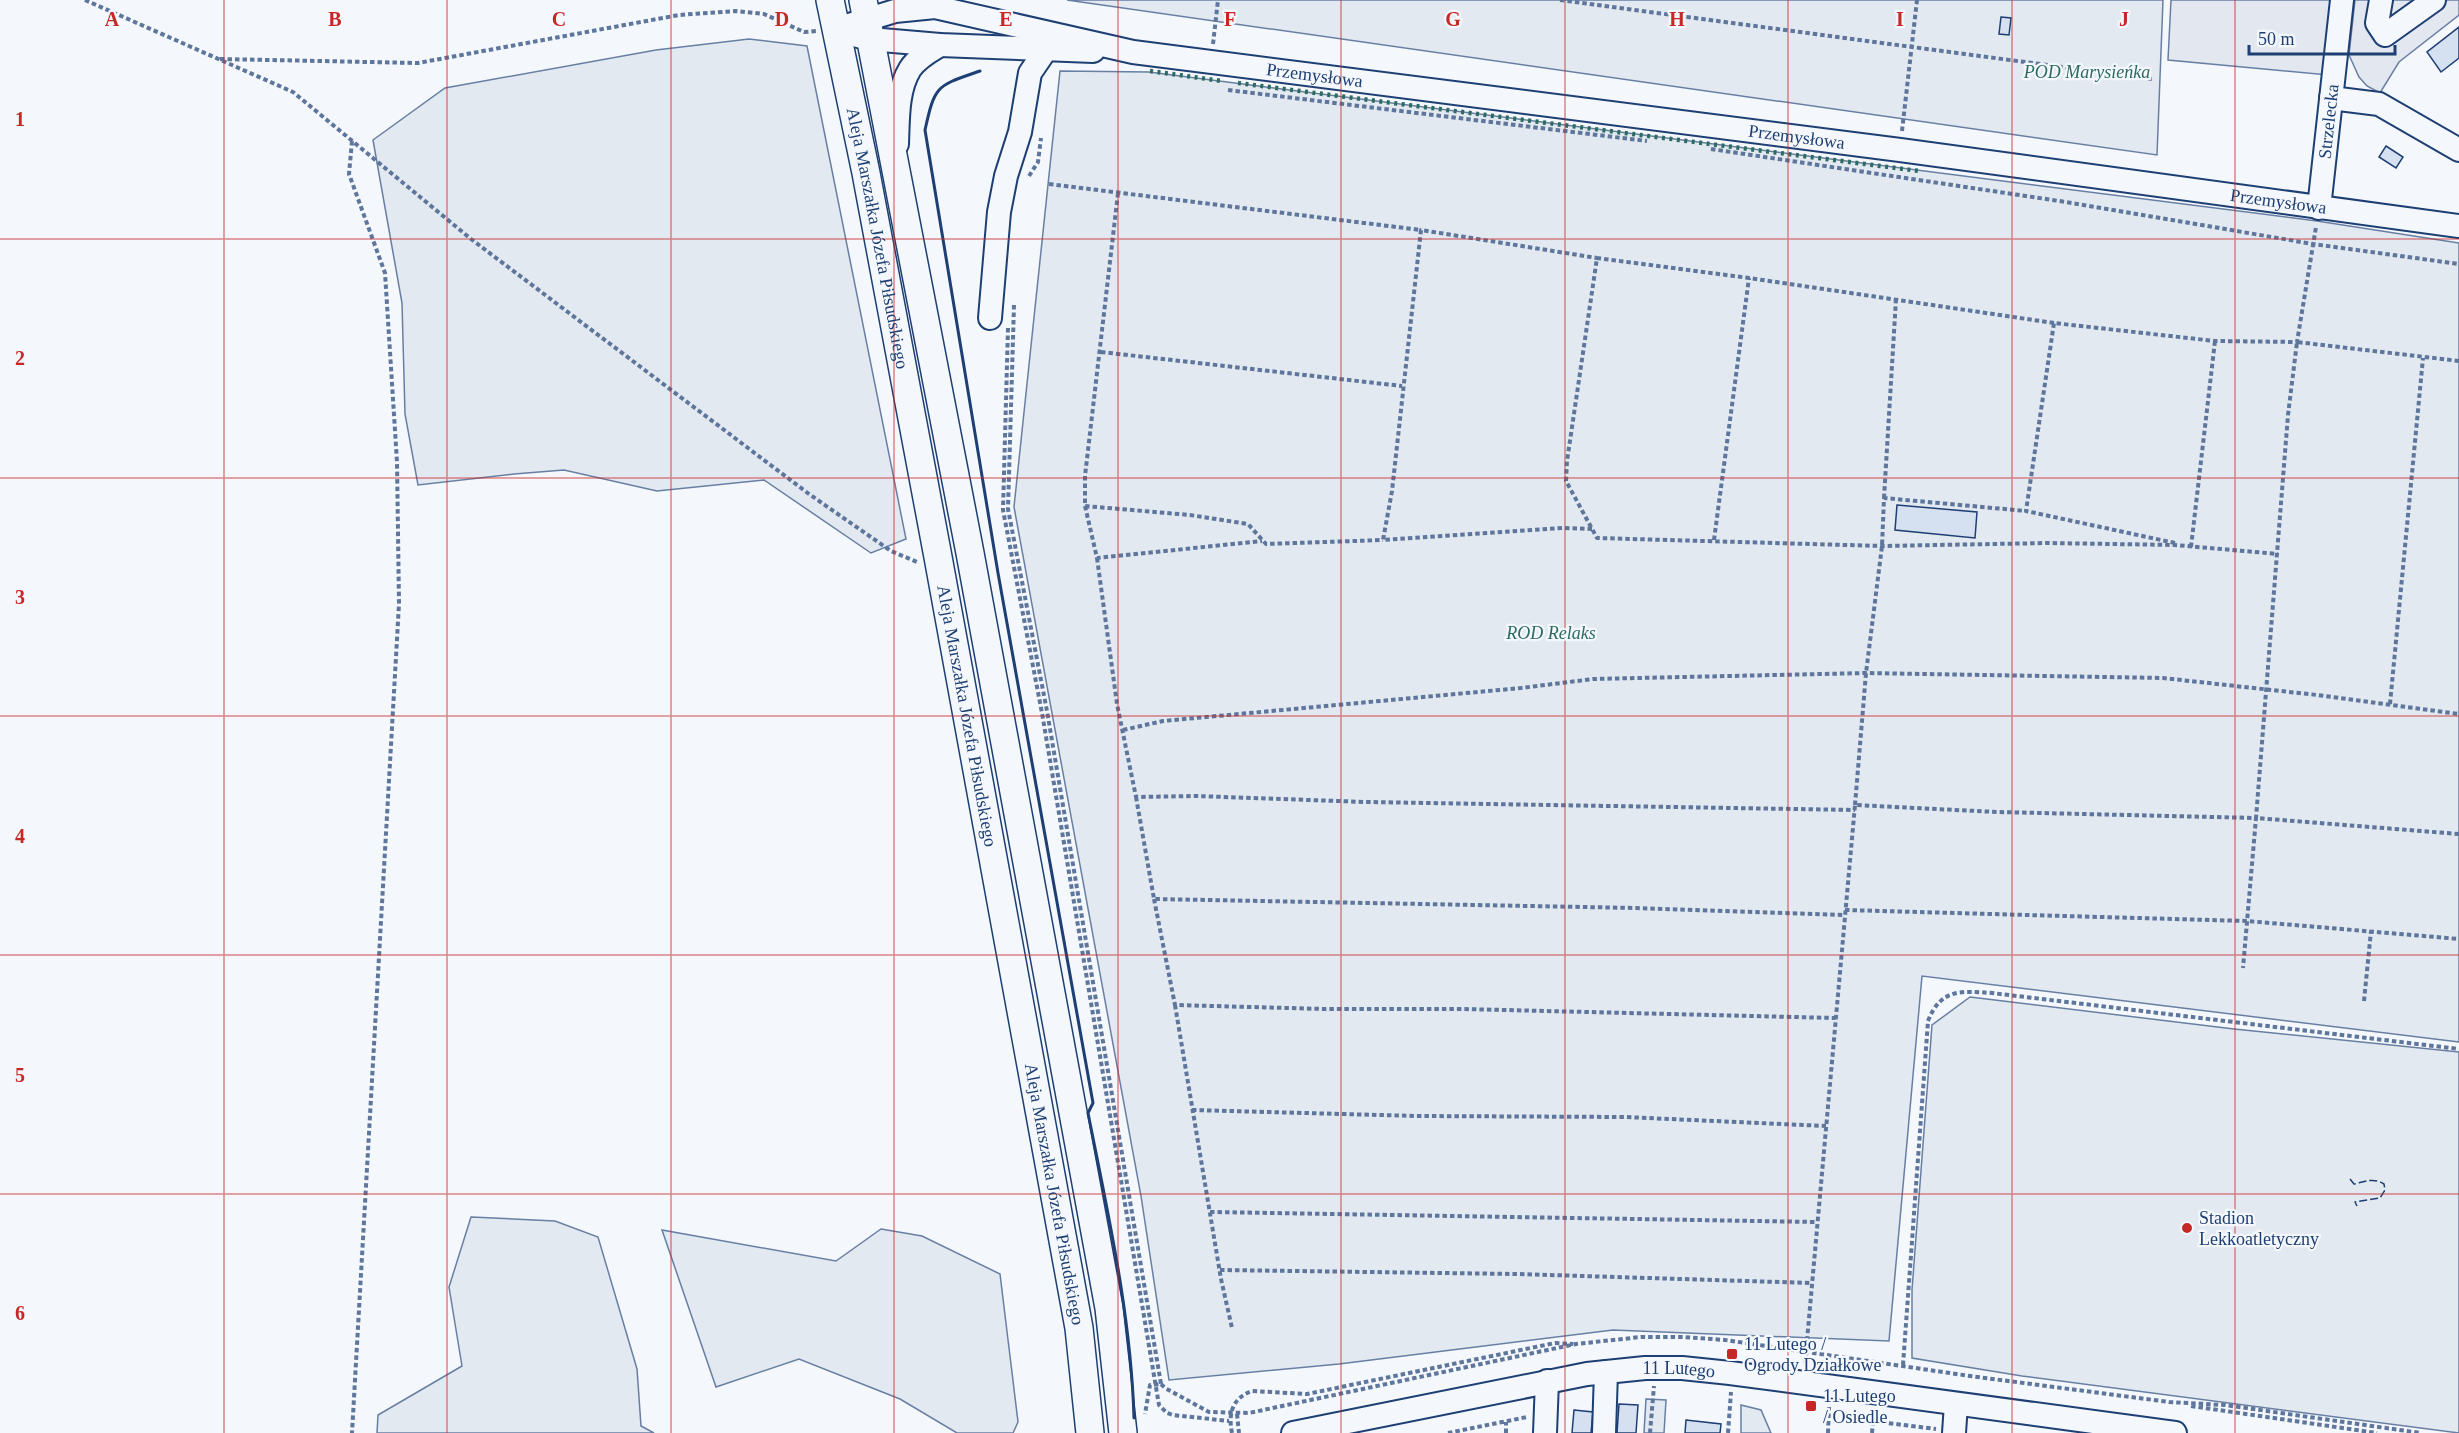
<svg xmlns="http://www.w3.org/2000/svg" width="2459" height="1433" font-family="Georgia,serif">
<style>
.green{fill:#e3e9f0;stroke:#687fa3;stroke-width:1.5}
.parking{fill:#e3e8f0;stroke:#687fa3;stroke-width:1.5}
.building{fill:#d5e0f0;stroke:#1d3f73;stroke-width:1.5}
.lines{fill:none;stroke-linecap:round;stroke-linejoin:round}
.minor-casing{stroke:#1d3f73;stroke-width:26}
.major-casing{stroke:#1d3f73;stroke-width:30}
.path{stroke:#5e769c;stroke-width:4;stroke-dasharray:4.5 3;stroke-linecap:butt}
.minor{stroke:#f4f7fb;stroke-width:22}
.major{stroke:#f4f7fb;stroke-width:27}
.hedge{stroke:#2c6c60;stroke-width:4.5;stroke-dasharray:3 4.5;stroke-linecap:butt}
.fence{stroke:#1d3f73;stroke-width:1.5;stroke-dasharray:8 3;stroke-linecap:butt}
.wall{stroke:#1d3f73;stroke-width:3}
.grid{fill:none;stroke:#c62828;stroke-width:1.5;stroke-opacity:0.55}
.poi-dot{fill:#c62828;stroke:#f4f7fb;stroke-width:2}
.labels{text-anchor:middle;dominant-baseline:central;stroke-width:4.5;stroke-linejoin:round;paint-order:stroke}
.park-label{font-size:18px;font-style:italic;fill:#2c6c60;stroke:#f4f7fb}
.street-label{font-size:18px;fill:#1d3f73;stroke:#f4f7fb}
.poi-label{font-size:18px;fill:#1d3f73;stroke:#f4f7fb;text-anchor:start}
.grid-label{font-size:20px;text-anchor:middle;font-weight:bold;fill:#c62828;stroke:#f4f7fb;stroke-width:4.5;stroke-linejoin:round;paint-order:stroke}
</style>
<rect width="100%" height="100%" fill="#f4f7fb"/>
<!-- green -->
<path class="green" d="M1067,0H2163L2157,155Z
M749,39L807,46L906,539L871,553L764,480L657,491L564,470L514,474L418,485L405,414L402,303L373,140L445,88L656,50Z
M1060,71L1149,72L2317,221L2459,243V1042L1922,976L1889,1341L1613,1330L1339,1364L1169,1380L1141,1196L1014,507Z
M1970,997L2234,1029L2459,1052V1433L2022,1376L1912,1358V1290L1932,1025Z
M471,1217L555,1221L598,1237L637,1369L641,1426L654,1433H377L378,1415L462,1366L449,1287Z
M881,1229L922,1236L1000,1274L1018,1422L1013,1433H957L900,1399L799,1359L716,1387L662,1230L836,1261Z
M1646,1399L1666,1400L1664,1433H1644Z
M1741,1405L1761,1410L1771,1433H1741Z"/>
<!-- parking -->
<path class="parking" d="M2171,0H2334L2328,75L2168,60Z
M2355,0H2459V15L2399,62L2380,93L2367,86L2359,77L2349,55Z"/>
<!-- building -->
<path class="building" d="M2001,17L2011,18L2009,35L1999,34Z
M2459,27V58L2441,72L2427,52Z
M2386,146L2403,157L2396,168L2379,157Z
M1897,505L1977,512L1975,538L1895,530Z
M1619,1404L1638,1405L1636,1433H1617Z
M1808,1404H1817V1409L1808,1408Z
M1574,1410L1593,1412L1591,1433H1572Z
M1686,1420L1721,1424L1720,1433H1685Z"/>
<g class="lines">
<defs>
<g id="minor">
<path d="M2381,0L2377,23L2385,35L2434,0"/>
<path id="s1" d="M836,29L895,11L935,7L1133,52L1900,150L2459,226"/>
<path d="M854,35L870,39L940,45L1093,51"/>
<path d="M2331,98L2379,104L2459,150"/>
<path d="M897,144C898,119 897,90 910,69C917,58 930,51 940,45"/>
<path id="s2" d="M2319,208L2342,0"/>
<path d="M990,318L999,212L1006,176L1020,132L1030,73L1045,51L1047,40"/>
<path id="s3" d="M1293,1433L1587,1374L1645,1368H1682L1730,1373L2175,1433"/>
<path d="M1545,1433L1547,1381"/>
<path d="M1604,1433L1606,1372"/>
<path d="M1954,1433L1956,1404"/>
</g>
<g id="major">
<path id="s4" d="M830,0L866,173L938,557L1079,1328L1090,1433"/>
<path d="M863,0L970,553L1109,1308L1123,1433"/>
</g>
</defs>
<!-- minor casing -->
<use href="#minor" class="minor-casing"/>
<!-- major casing -->
<use href="#major" class="major-casing"/>
<!-- path -->
<path class="path" d="M85,0L293,92L471,239L809,494L891,551L917,562
M1560,0L2152,79
M1213,44L1218,0
M220,59L418,63L679,15L736,11L764,14L804,32L816,31
M1228,90L1647,141
M1902,131L1917,0
M352,141L349,174L385,273L397,462L399,604L352,1433
M1711,149L2066,202L2313,244L2459,264
M1029,176L1038,162L1041,138
M1049,184L1421,230
M1118,193L1085,476V506L1190,515L1248,524L1266,544L1383,540
M1014,305L1008,509L1047,711L1161,1384L1150,1385L1145,1414
M2054,323L1749,278L1597,258L1567,461L1566,481L1597,538L1882,546L2048,543L2175,545L2278,554
M1008,328L1003,510L1042,713L1159,1405L1167,1413L1173,1415L1229,1421
M1101,352L1402,386
M2459,361L2297,342L2288,415L2256,818L2459,834
M1884,498L1896,299
M1085,506L1097,558L1262,541
M1592,529L1563,528L1383,540L1392,491L1421,230L1597,258
M1714,540L1749,278
M2175,543L2026,511L2054,323L2215,341L2297,342L2316,227
M2191,547L2215,341
M1097,558L1117,704L1136,797L1196,796L1366,802L1855,810
M2390,704L2423,358
M1123,730L1163,721L1521,688L1593,679L1866,673L2163,678L2317,695L2459,714
M1136,797L1154,899L1636,908L1845,915
M1855,805L1866,673L1882,546L1884,498L2026,511
M1154,899L1175,1005L1325,1009H1463L1835,1018
M1845,910L2247,921L2459,939
M2364,1001L2371,931
M1175,1005L1221,1279L1232,1328
M1192,1110L1418,1116L1625,1117L1826,1126
M1210,1212L1817,1222
M1220,1270L1517,1274L1812,1283
M1805,1363L1855,805L1997,812L2256,818L2243,968
M1903,1365L1928,1021C1941,988 1961,991 1992,993L2459,1049
M1161,1384L1165,1388L1209,1412L1249,1413L1576,1344L1641,1337H1683L1725,1340L1970,1376L2169,1402L2225,1405L2421,1433
M2191,1406L2377,1433
M1839,1410L1855,1419L1936,1429
M1237,1414L1239,1433
M1232,1433C1228,1414 1232,1398 1252,1391L1307,1394L1555,1343L1573,1344
M1448,1433L1527,1417
M1506,1433V1422
M1650,1433L1654,1386
M1728,1433L1731,1392
M1828,1433L1829,1407
M1872,1433L1873,1421"/>
<!-- minor -->
<use href="#minor" class="minor"/>
<!-- major -->
<use href="#major" class="major"/>
<!-- hedge -->
<path class="hedge" d="M1150,71L1222,81
M1238,83L1919,171"/>
<!-- fence -->
<path class="fence" d="M2350,1179L2354,1184C2365,1182 2373,1177 2384,1184L2385,1190L2380,1198L2355,1202L2357,1206"/>
<!-- wall -->
<path class="wall" d="M980,71C937,86 935,84 925,130L998,573L1093,1103L1088,1113C1108,1214 1131,1315 1134,1418"/>
</g>
<!-- grid -->
<path class="grid" d="M224,0V1433M447,0V1433M671,0V1433M894,0V1433M1118,0V1433M1341,0V1433M1565,0V1433M1788,0V1433M2012,0V1433M2235,0V1433M0,239H2459M0,478H2459M0,716H2459M0,955H2459M0,1194H2459"/>
<!-- markers -->
<g class="poi-dot">
<circle cx="2187" cy="1228" r="6"/>
<rect x="1726" y="1348" width="12" height="12" rx="3"/>
<rect x="1805" y="1400" width="12" height="12" rx="3"/>
</g>
<g class="labels">
<!-- park labels -->
<g class="park-label">
<text x="2087" y="72">POD Marysieńka</text>
<text x="1551" y="633">ROD Relaks</text>
</g>
<!-- street labels -->
<g class="street-label">
<text stroke="none"><textPath href="#s1" startOffset="488">Przemysłowa</textPath></text>
<text stroke="none"><textPath href="#s2" startOffset="87">Strzelecka</textPath></text>
<text stroke="none"><textPath href="#s1" startOffset="974">Przemysłowa</textPath></text>
<text stroke="none"><textPath href="#s1" startOffset="1460">Przemysłowa</textPath></text>
<text stroke="none"><textPath href="#s4" startOffset="243">Aleja Marszałka Józefa Piłsudskiego</textPath></text>
<text stroke="none"><textPath href="#s4" startOffset="729">Aleja Marszałka Józefa Piłsudskiego</textPath></text>
<text stroke="none"><textPath href="#s4" startOffset="1215">Aleja Marszałka Józefa Piłsudskiego</textPath></text>
<text stroke="none"><textPath href="#s3" startOffset="392">11 Lutego</textPath></text>
</g>
<!-- poi labels -->
<g class="poi-label">
<text x="2199" y="1218">Stadion<tspan x="2199" dy="21">Lekkoatletyczny</tspan></text>
<text x="1744" y="1344">11 Lutego /<tspan x="1744" dy="21">Ogrody Działkowe</tspan></text>
<text x="1823" y="1396">11 Lutego<tspan x="1823" dy="21">/ Osiedle</tspan></text>
</g>
</g>
<g class="grid-label">
<text x="112" y="26">A</text>
<text x="335" y="26">B</text>
<text x="559" y="26">C</text>
<text x="782" y="26">D</text>
<text x="1006" y="26">E</text>
<text x="1230" y="26">F</text>
<text x="1453" y="26">G</text>
<text x="1677" y="26">H</text>
<text x="1900" y="26">I</text>
<text x="2124" y="26">J</text>
<text x="20" y="126">1</text>
<text x="20" y="365">2</text>
<text x="20" y="604">3</text>
<text x="20" y="843">4</text>
<text x="20" y="1082">5</text>
<text x="20" y="1320">6</text>
</g>
<!-- scale -->
<path d="M2249 45v9h146v-9" fill="none" stroke="#1d3f73" stroke-width="3"/>
<text x="2258" y="45" font-size="18" fill="#1d3f73" stroke="#f4f7fb" stroke-width="4.5" paint-order="stroke">50 m</text>
</svg>
